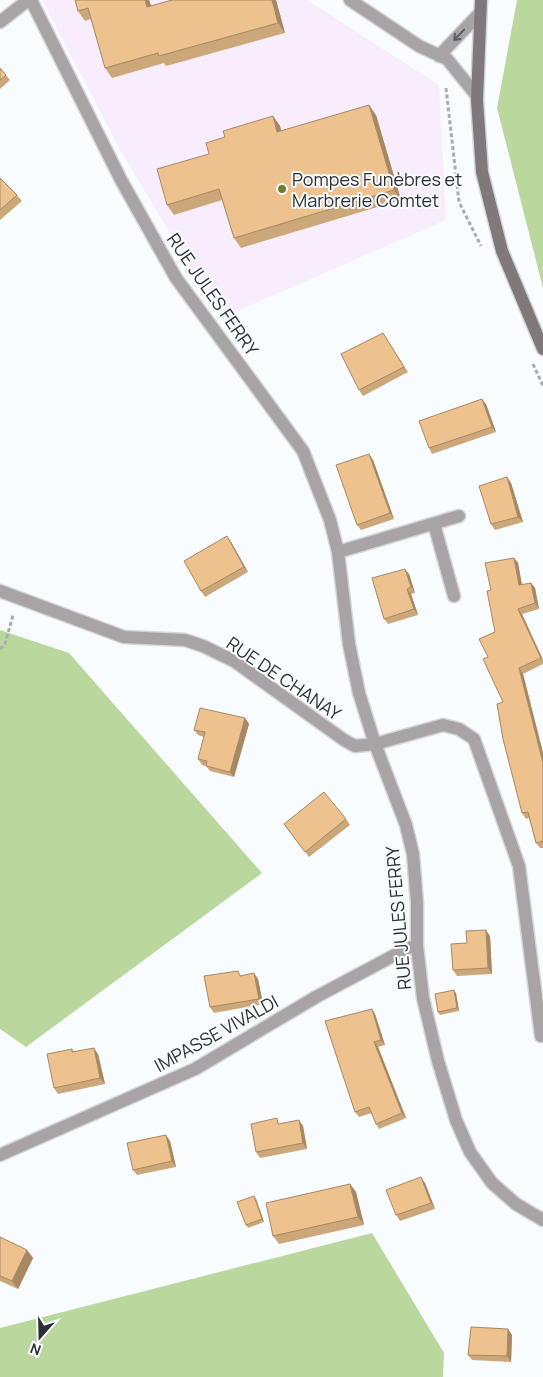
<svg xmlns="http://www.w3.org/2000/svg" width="543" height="1377" font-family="Manrope,sans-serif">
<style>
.industrial{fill:#f8edfc}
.forest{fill:#bad79e}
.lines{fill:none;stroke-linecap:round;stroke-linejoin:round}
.service-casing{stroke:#d4d7da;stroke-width:15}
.minor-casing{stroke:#d4d7da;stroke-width:15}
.secondary-casing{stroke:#d4d7da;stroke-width:15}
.path{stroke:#aaadb0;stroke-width:3;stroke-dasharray:4 2.5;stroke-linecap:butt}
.service{stroke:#a8a3a4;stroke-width:12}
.minor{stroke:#a8a3a4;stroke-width:12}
.secondary{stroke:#7f797a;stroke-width:12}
.wall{fill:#cca77a}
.shaded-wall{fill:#a68863}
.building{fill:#edc28e;stroke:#a68863}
.oneway{stroke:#5e5e60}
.poi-dot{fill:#6b8132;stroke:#f9fcff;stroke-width:2}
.labels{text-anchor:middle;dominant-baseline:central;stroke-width:4;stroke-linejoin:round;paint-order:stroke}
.poi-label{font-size:18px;fill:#2d3033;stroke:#f9fcff;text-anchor:start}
.street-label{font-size:18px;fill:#2d3033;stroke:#f9fcff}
</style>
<rect width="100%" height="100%" fill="#f9fcff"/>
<!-- industrial -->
<path class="industrial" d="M42,0H307L439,85L446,220L221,318L119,148Z"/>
<!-- forest -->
<path class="forest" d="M517,0H543V288L497,108Z
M0,630L69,653L262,873L26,1047L0,1029Z
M372,1233L444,1353L443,1377H0V1328Z"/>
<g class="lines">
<defs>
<path id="service" d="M375,744L443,725L459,729L474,739L519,866L541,1036"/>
<path id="minor" d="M31,0L121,180L176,278L303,451L330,520L338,552L349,644L359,693L375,744L406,825L413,854L417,903V946L423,998L438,1061L456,1120L470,1152L492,1183L516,1204L543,1220
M350,0L419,46L447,59L477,96
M0,22L28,0
M439,56L479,14
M434,524L454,596
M338,552L459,516
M0,591L124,637L185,640L203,646L234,661L344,740L355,746L375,744
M0,1155L195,1069L316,997L408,948L417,946"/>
<path id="secondary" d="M481,0L477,100L482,172L502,251L543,349"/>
</defs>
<!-- service casing -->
<use href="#service" class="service-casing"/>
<!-- minor casing -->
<use href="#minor" class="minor-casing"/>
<!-- secondary casing -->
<use href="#secondary" class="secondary-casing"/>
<!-- path -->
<path class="path" d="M446,88L459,202L481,246
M533,364L543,386
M0,649L5,644L13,615"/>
<!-- service -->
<use href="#service" class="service"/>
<!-- minor -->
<use href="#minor" class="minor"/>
<!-- secondary -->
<use href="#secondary" class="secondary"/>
</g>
<!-- wall -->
<path class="wall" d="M75,0H149L151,6L276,0L285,33L166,66L164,63L112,78L105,68L91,19L85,21L78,11Z
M0,68L10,80L0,89Z
M376,115L401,200L241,248L234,238L222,200L174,215L167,205L209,154L225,137L273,116L280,126L281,131Z
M0,178L17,195L22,201L0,220Z
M383,333L408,372L363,396L359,390Z
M486,404L496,432L432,454L429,448Z
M373,460L394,519L361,530L357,525Z
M507,477L511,483L523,522L495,530L491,524Z
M231,542L248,572L205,597L201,591Z
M514,558L518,563L522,585L531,583L535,588L539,609L522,614L543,659V664L523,674L543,753V848H540L536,843L529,818L526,819L522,813L503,702L488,657L495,632L491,590Z
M409,574L415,593L411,594L418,615L388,624L384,619Z
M245,718L249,724L234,777L210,771L206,766L202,765L198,759L204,737L198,735L194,730Z
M346,819L350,825L309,857L284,824Z
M490,936L492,974L457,976L453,970L467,943Z
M242,975L258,979L263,1004L214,1013L210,1007Z
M456,993L459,1011L440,1015L438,1012Z
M375,1014L385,1045L378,1047L406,1118L379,1129L376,1124L372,1113L359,1117L355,1112Z
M72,1049L74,1052L98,1054L105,1084L58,1094L54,1088Z
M281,1123L303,1126L307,1149L260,1158L256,1152Z
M170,1141L176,1167L137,1175L133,1170Z
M425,1183L435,1209L400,1221L396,1215Z
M350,1184L356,1192L364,1225L279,1244L273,1236Z
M256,1199L264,1222L248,1228L246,1225Z
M0,1237L27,1250L33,1258L18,1289L0,1281Z
M508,1329L512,1335L511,1362L472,1360L468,1355Z"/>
<!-- shaded-wall -->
<path class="shaded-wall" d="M145,0H149L155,17L147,7Z
M272,0H276L285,33L278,23Z
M369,105L376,115L401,200L394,190Z
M273,116L280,126L284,142L277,132Z
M482,399L486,404L496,432L492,427Z
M369,454L373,460L394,519L390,513Z
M507,477L511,483L523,522L518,517Z
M227,536L231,542L248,572L244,567Z
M514,558L518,563L523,591L519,585Z
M405,569L409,574L415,593L411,587Z
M531,583L535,588L539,609L535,603Z
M407,589L411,594L418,615L414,609Z
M518,609L522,614L543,661L541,658Z
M519,668L523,674L543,753V763Z
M245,718L249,724L234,777L230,772Z
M486,930L490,936L492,974L488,968Z
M254,973L258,979L263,1004L259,999Z
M454,990L456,993L459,1011L457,1008Z
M372,1009L375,1014L385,1045L381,1040Z
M374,1042L378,1047L406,1118L402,1113Z
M94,1048L98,1054L105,1084L100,1078Z
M299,1120L303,1126L307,1149L303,1143Z
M166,1135L170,1141L176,1167L172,1161Z
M421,1177L425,1183L435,1209L431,1203Z
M350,1184L356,1192L364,1225L358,1217Z
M254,1196L256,1199L264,1222L262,1219Z
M27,1250L33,1258L18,1289L12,1281Z
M508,1329L512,1335L511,1362L507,1356Z"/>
<!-- building -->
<path class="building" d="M75,0H145L147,7L172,0H272L278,23L159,56L158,53L105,68L88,8L78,11Z
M0,68L6,75L0,80Z
M369,105L394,190L234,238L219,189L167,205L157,169L209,154L206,143L225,137L223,131L273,116L277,132Z
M0,178L17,195L0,210Z
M383,333L404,367L359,390L341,354Z
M482,399L492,427L429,448L419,421Z
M369,454L390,513L357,525L336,465Z
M507,477L518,517L491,524L479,486Z
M227,536L244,567L201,591L184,561Z
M514,558L519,585L531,583L535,603L518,609L541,658L519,668L543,763V841L536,843L528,812L522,813L503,739L497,704L503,702L483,659L488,657L479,639L495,632L487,591L491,590L485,563Z
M405,569L411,587L407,589L414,609L384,619L372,578Z
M200,708L245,718L230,772L206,766L207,761L198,759L205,732L194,730Z
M324,792L346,819L305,852L284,824Z
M486,930L488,968L453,970L451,944L467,943L466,931Z
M238,971L240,976L254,973L259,999L210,1007L204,976Z
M454,990L457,1008L438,1012L435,994Z
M372,1009L381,1040L374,1042L402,1113L376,1124L369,1107L355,1112L325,1021Z
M94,1048L100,1078L54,1088L47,1054L72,1049V1052Z
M277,1118L278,1124L299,1120L303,1143L256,1152L251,1124Z
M166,1135L172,1161L133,1170L127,1143Z
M421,1177L431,1203L396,1215L386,1190Z
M350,1184L358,1217L273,1236L266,1203Z
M254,1196L262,1219L246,1225L237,1202Z
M0,1237L27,1250L12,1281L0,1276Z
M471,1327L508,1329L507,1356L468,1355Z"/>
<!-- one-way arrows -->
<defs><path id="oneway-shaft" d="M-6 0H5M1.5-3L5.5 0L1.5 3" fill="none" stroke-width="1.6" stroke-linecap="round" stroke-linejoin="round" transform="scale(1.25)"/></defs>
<use class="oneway" href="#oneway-shaft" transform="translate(459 35) rotate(134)"/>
<!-- markers -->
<circle class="poi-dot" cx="282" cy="189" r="5"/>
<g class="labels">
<!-- poi labels -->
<g class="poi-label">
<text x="292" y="179">Pompes Funèbres et<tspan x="292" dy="21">Marbrerie Comtet</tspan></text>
</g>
<!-- street labels -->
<g class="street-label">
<text transform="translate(213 294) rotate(55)">RUE JULES FERRY</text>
<text transform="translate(284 678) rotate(34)">RUE DE CHANAY</text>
<text transform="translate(398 918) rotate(-95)">RUE JULES FERRY</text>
<text transform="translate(216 1033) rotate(-29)">IMPASSE VIVALDI</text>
</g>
</g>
<!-- north arrow -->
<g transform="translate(40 1337) rotate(200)" stroke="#f9fcff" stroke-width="4" paint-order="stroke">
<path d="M0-4L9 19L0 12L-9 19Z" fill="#2d3033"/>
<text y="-8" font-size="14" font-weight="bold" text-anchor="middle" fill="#2d3033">N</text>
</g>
</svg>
